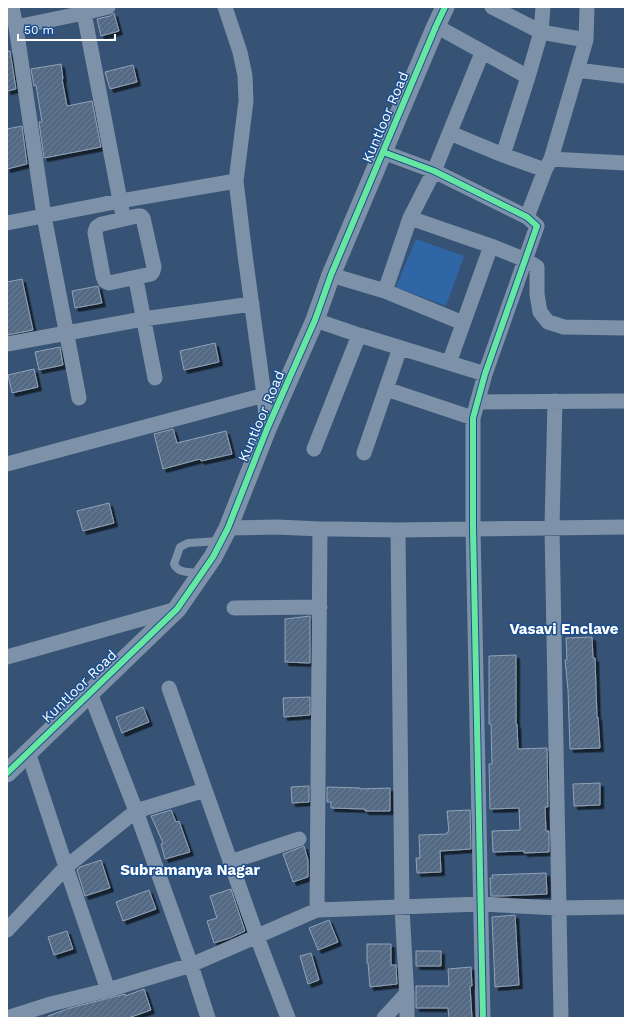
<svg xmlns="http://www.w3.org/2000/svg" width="632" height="1025" font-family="'Work Sans',sans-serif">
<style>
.green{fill:#2f66a5}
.building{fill:url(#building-hatch);stroke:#92a2b6;filter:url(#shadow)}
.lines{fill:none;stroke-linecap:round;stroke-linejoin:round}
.service{stroke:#7d92a8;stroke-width:8}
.minor{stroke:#7d92a8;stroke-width:15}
.tertiary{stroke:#7d92a8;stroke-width:19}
.cycleway-casing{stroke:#1b4f8f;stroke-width:8}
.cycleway{stroke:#66e7a1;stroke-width:6}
.labels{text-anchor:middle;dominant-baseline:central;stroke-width:3;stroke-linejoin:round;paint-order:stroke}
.street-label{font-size:14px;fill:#fff;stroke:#1b4f8f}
.neighbourhood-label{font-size:15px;font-weight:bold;fill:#fff;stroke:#1b4f8f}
</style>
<defs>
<pattern id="building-hatch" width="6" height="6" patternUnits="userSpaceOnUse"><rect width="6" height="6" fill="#526984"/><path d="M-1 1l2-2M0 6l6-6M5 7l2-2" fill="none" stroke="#6c8096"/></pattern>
<filter id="shadow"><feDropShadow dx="3.5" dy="3.5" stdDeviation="0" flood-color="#0009"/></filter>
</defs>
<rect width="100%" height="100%" fill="#365274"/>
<!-- green -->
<path class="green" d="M416,239L464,256L446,306L396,287Z"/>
<!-- building -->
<path class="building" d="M114,13L119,31L101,36L97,19L110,16Z
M7,51H10L16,89L7,91Z
M61,64L63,79H62L67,106L92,101L101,147L44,158L39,122H42L36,85L34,86L31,69Z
M133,65L137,82L110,89L105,72Z
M22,126L27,164L7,169V129Z
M22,279L33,330L7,335V282Z
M98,286L102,303L75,308L72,291Z
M215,343L219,362L184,370L180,351Z
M60,347L63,365L39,370L35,352Z
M34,369L38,387L12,393L8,375Z
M173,429L177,443L226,431L232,454L201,461L200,459L163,469L154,434Z
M109,503L114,523L83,531L77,511Z
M310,616V663L285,662V619Z
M592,637L593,658H595L597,717H598L600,748L570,749L568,690L565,660H567L566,638Z
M516,655V724H517L518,749L547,748L548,807H545L546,831H549V852L524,853V851L493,852L492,831L520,830L519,808L490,809L489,764H492L491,724H489V656Z
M310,697V715L284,717L283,698Z
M143,707L149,722L122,733L116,717Z
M600,783V805L574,806L573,784Z
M309,786V802L292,803L291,787Z
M327,787L360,788V789L390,788V811H365V809L331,808V802H327Z
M171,810L176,822L179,821L190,852L165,859L161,844L163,843L151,816Z
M470,810L471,849L440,851L441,872L417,873L416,858H420L419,835L447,834V832H449L447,811Z
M304,846L308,860V877L293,882L283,854Z
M101,860L110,888L85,896L77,870L80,867Z
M546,873L547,894L501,896H491L490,878H493L492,875Z
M231,889L245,931L230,938L214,943L207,921L217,918L210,896Z
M149,890L156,909L123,921L116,902Z
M515,915L519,985L495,987L492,917Z
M329,920L338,942L318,950L309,928Z
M67,931L73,949L54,955L48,937Z
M367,944H391V965H396L397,984L370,987L368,963H367Z
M416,951H441V966H416Z
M311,953L319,980L308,984L300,956Z
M471,967L472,986H470L472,1018H449L448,1008H416V986H449L448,969Z
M144,989L151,1010L128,1018H48V1016L70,1008L125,994V996Z"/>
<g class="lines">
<!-- service -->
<path class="service" d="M201,573C192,572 178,574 174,564L180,547L188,543L220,541"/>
<!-- minor -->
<path class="minor" d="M12,7L16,27L44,216L79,398
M225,7L240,52L245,76L246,101L236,181L245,255L264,395L267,428
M492,7L541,32L586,40
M84,13L122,211
M436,26L528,77
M16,27L84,13L108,7
M577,70L625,76
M450,133L503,155L545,170
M383,152L434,171L527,217L537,226L485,374L473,418V528L483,1018
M503,155L528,77L541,32L543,7
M551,159L625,163
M137,216H141L143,218L154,267L153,271L151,274L109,283L105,281L103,276L95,233C96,227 97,226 102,224Z
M527,217L545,170L551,159L586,40L587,7
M410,218L491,246L526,260L537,267V294L540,312L548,322L564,327L625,328
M7,223L120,201L236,181
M331,275L385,291L463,323
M137,285L155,378
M385,291L410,218L434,171L482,53
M315,320L359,335L485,374
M7,344L143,319L252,304
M449,363L491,246
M386,389L473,418
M555,401L552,527L561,1018
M477,402L625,401
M314,449L359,335
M364,453L400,348
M7,464L264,395
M228,528L277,527L320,529H334L398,530L625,527
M398,530L402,907L407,999V1018
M234,608L320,607
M7,657L177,609
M169,688L257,937L288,1018
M90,693L136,811L191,965L208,1018
M28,752L66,867L108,990
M230,862L299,839
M317,910L320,529
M7,930L66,867L136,811L205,790
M7,1018L51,1004L108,990L191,965L317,910L481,904L558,908L625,907
M384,1018L407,993"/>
<!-- tertiary -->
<path class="tertiary" d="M7,773L177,609L213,557L228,528L267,429L315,320L331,275L436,26L445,7"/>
<defs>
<path id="cycleway" d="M383,152L434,171L527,217L537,226L485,374L473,418V528L483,1018
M7,773L177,609L213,557L228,528L267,429L315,320L331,275L436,26L445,7"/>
</defs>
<!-- cycleway casing -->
<use href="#cycleway" class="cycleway-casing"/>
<!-- cycleway -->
<use href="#cycleway" class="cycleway"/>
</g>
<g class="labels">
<!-- street labels -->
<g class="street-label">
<text transform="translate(385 117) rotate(-67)">Kuntloor Road</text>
<text transform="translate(261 416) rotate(-67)">Kuntloor Road</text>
<text transform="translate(79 686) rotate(-44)">Kuntloor Road</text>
</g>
<!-- neighbourhood labels -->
<g class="neighbourhood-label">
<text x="564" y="629">Vasavi Enclave</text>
<text x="190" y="870">Subramanya Nagar</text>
</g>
</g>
<!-- border -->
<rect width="632" height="1025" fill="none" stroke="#ffffff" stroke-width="16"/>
<!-- scale -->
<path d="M18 34v6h97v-6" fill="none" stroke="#ffffff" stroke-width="2"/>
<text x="24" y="34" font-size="12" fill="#ffffff" stroke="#1b4f8f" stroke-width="3" paint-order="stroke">50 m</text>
</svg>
